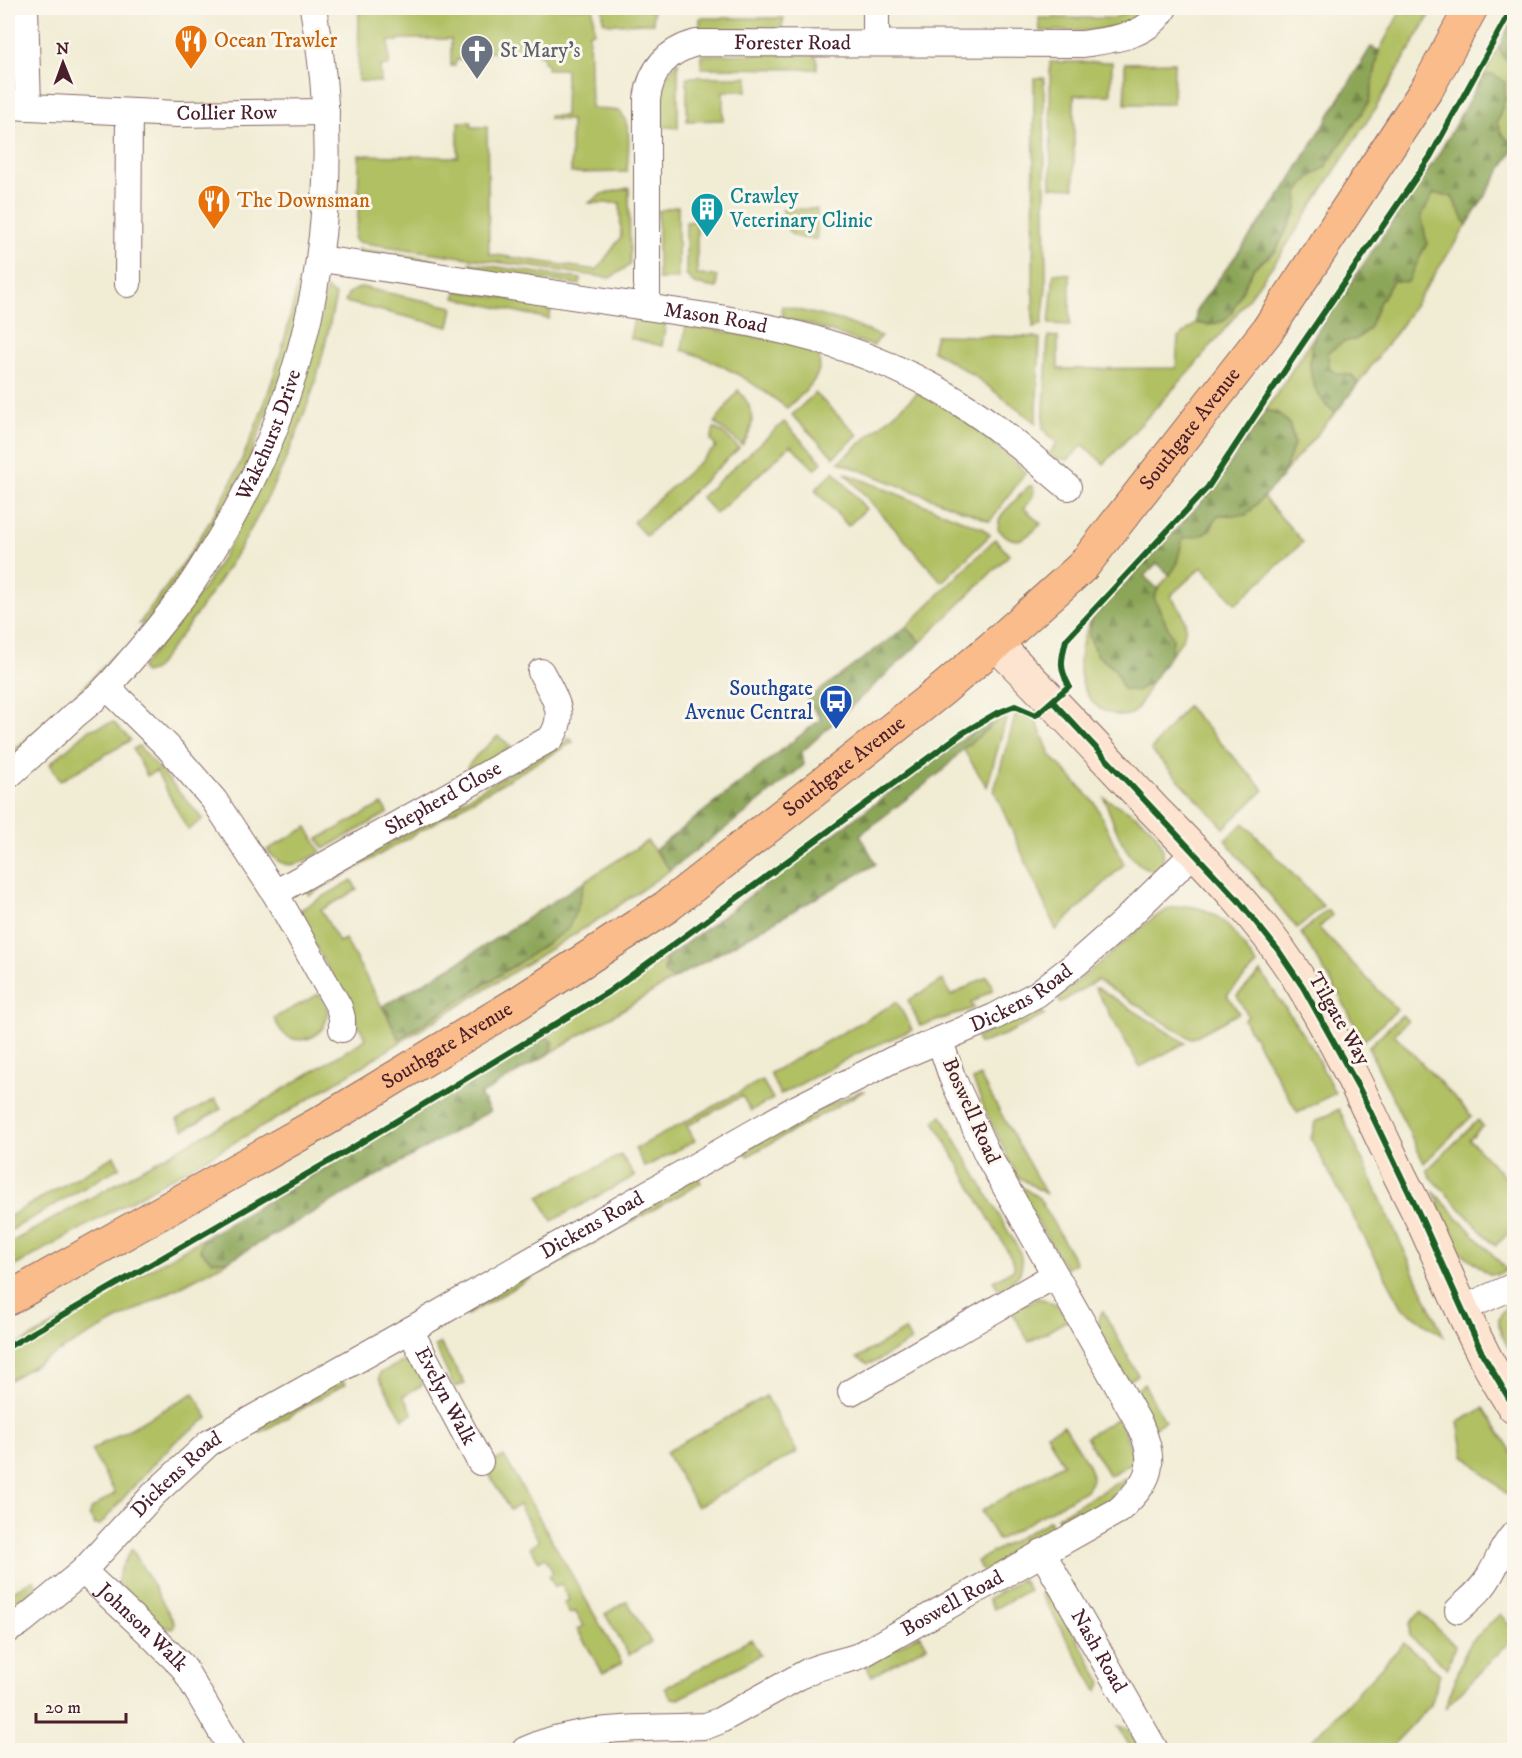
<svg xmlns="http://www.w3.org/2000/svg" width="1522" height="1758" font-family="'IM FELL DW Pica',serif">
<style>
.green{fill:#b1c063;stroke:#7e7047;stroke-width:1.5}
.forest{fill:url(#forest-firs);stroke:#6b6242;stroke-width:1.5}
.park{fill:url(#park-dots);stroke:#7e7047;stroke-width:1.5}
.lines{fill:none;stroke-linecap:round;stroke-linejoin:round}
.street-casing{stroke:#846766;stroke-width:28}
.secondary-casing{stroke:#846766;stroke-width:35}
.primary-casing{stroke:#846766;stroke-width:35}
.street{stroke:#fff;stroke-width:26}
.secondary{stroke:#fde4d0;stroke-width:33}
.primary{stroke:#f9bc8a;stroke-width:33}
.cycleway-casing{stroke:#fbf7ec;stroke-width:10}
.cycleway{stroke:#1b5e20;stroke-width:6}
.labels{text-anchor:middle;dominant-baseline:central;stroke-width:6;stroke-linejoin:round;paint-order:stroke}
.food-label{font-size:21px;fill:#c56008;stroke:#fbf7ec;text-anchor:start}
.street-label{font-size:21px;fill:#4a1f2b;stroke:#fbf7ec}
.worship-label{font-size:21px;fill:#5b616d;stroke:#fbf7ec;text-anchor:start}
.culture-label{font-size:21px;fill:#0d838f;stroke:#fbf7ec;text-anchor:start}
.transit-label{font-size:21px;fill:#164399;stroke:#fbf7ec;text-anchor:end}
</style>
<defs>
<pattern id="forest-firs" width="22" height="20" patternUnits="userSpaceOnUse" patternTransform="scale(1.5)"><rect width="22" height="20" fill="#8ca659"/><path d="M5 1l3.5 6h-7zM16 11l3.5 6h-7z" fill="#74874a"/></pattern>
<pattern id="park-dots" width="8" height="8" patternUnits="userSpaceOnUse" patternTransform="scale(1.5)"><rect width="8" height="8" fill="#b1c063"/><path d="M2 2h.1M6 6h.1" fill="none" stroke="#929b52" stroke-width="1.8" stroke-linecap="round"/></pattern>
</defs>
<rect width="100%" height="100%" fill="#fbf7ec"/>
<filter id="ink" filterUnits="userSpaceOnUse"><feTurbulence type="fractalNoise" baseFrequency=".0167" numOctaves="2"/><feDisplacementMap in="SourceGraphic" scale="12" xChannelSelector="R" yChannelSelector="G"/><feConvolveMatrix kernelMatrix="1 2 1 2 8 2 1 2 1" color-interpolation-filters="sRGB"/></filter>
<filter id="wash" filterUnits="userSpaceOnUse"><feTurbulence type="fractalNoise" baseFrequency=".008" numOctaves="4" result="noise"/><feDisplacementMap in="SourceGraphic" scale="24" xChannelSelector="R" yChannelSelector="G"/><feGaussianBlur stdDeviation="1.35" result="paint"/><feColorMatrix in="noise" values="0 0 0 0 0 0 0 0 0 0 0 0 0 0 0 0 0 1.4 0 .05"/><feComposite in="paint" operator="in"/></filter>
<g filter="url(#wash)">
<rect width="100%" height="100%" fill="#f1ecd4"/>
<!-- green -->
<path class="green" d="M359,8H593L594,32L589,33L591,108L620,111C633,127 628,152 627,172L571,173V120L549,119V116H565L566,69H547V63L543,62V55H539V48L503,47V53L487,52V57H472L471,61L456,60L455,66H451V39H399L398,41H389V66H380L381,82L358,81Z
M603,8H640L653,10V23L610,24L603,21Z
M1136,8H1152L1132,26L1087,31H1040L1039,18H1114Z
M1422,8H1434L1375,109L1279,257L1229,324L1189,372L1104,464L1083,445L1068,460L1053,458L1048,455L1057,443L1043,429L1048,336L1058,337V369L1176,368L1178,338L1196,323L1210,325L1242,289L1254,268L1276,251L1297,210L1298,193L1308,179L1325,167L1369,102L1379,51L1400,12L1412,13Z
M700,18H784L781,30H700Z
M1499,47L1504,59L1514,61V147L1513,150L1512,144L1502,134L1496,123L1505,99L1493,74L1482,77Z
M812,53L817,58V69L701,68V55Z
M678,62V128L659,126V92L661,82Z
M1050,62H1112L1111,95H1074V188L1051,187Z
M1174,62L1173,104H1125V63Z
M687,77H748L747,91H723V120L687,121Z
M1034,78H1044L1046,288L1042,325L1033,327Z
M458,122H471V127H487L489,254L597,270L621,237L620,203H589L602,194L629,188L630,265L610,278L357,242L354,238L358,220L359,155L458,157Z
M1434,192L1452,197L1467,225L1402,324L1358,384L1352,375L1336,374L1329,367L1328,352L1343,342L1357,339L1369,328L1380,301L1393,281L1427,244L1421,216Z
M678,206V279H658V211Z
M783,209H817V239C793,240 784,234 783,209Z
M697,221V275L717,276V288L694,284L686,274V222Z
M358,249L438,260L437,267L357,256Z
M470,263L581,279L580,285L470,270Z
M1054,273L1070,274V325L1049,324Z
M298,282L306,283L285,368L245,470L199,553L147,624H139C157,599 176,575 193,549C245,469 279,376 298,282Z
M361,287L453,307L449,327L345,302L349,293Z
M327,289L336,296C328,330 322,365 310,398C273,503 223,584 154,670L144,673L141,668L206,585L232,541Z
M457,291L552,305L549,319L455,298Z
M782,306L843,321L881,336L873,346L811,325L785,319L782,317Z
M634,318L666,322L662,346L630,338Z
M686,325L787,342L818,353C826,378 802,393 787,408C754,383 722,362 682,350Z
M936,335L1035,337L1040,339L1036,423L973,375L932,350Z
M1315,335L1310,359L1326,406L1336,412L1283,474C1286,465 1292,455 1293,445C1296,427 1282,413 1266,410Z
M738,390C755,408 757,426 742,445L715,423Z
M815,393L858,435L834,457L792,415Z
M918,393C960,411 993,442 1026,472L990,521L839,462Z
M784,422L822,462L815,470L791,445L716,514L701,497Z
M714,428L723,433L739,448L646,536L633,522L716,447L711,440Z
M834,471L866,509L848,526L815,490Z
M845,473L982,528L990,535L942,582Z
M1029,486H1033C1036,497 1030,501 1024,508L1041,524C1026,539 1015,548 998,529L999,521L1003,513Z
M1263,497L1303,542L1236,604L1202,567L1170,596C1189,618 1192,633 1171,654L1173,639L1153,597L1158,589L1176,566L1183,537L1210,530L1218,515H1246Z
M995,539L1009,555L921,642L906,627Z
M1092,619L1089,636L1097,655L1115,669L1123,689L1136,691L1151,683C1146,692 1142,704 1135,711C1128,717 1121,716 1113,714C1072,703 1074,649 1092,619Z
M116,653L119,658L97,681L8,764V754L57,715Z
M1187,706L1264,790L1224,828L1151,750Z
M1017,710L1036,721L1051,756L1095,803L1124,864L1056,930L994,790Z
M1008,712L987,787L963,749Z
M113,722L131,740L60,781L50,764L89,730Z
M498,736L512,747L469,771L467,767L476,756Z
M570,738L573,742L310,895L307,891Z
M139,746L203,819L188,830L156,771L147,776L133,749Z
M1104,798C1133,813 1176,833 1160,872C1154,871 1147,869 1142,866C1121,852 1113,820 1104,798Z
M382,804L388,813L324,849L318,839Z
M1244,823L1323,906L1297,928L1225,840Z
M307,827L321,852C300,864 285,874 267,850Z
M647,841L670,870L602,917L283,1115L8,1270V1244L261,1103L366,1039L304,925L300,910L352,880L357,890L321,910L339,942L345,939L400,1039L518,963L568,929L577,908L585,881Z
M1184,906C1223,907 1235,936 1257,965L1227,995L1239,1013L1191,1039L1097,980L1060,1003L1058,998L1149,921L1170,908Z
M1327,910L1332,915L1319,928L1397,1010L1363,1041L1340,996L1301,933Z
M666,958L664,973L674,979L547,1055L553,1046L548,1038H540L604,999Z
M1261,972L1312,1048L1335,1093L1298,1113L1244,1020L1248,1016L1237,996Z
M987,976L994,989L971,1003L974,1008L920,1026L908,1000L943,980L951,996Z
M1095,988H1098L1185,1043L1140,1067Z
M319,994C322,999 327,1004 327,1011C329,1032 306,1046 288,1037C281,1033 277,1025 274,1018Z
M897,1002L912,1030L858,1053L780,1095L770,1073Z
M1038,1008L1045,1015L1004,1035L979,1044L976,1038Z
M1402,1015L1408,1021L1394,1034L1472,1116L1424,1163L1368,1047Z
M980,1076L1046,1194L1017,1176L985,1110L973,1080Z
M762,1080L773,1099L751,1111L742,1096L687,1126L695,1141L645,1167L635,1149Z
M861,1091H864L748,1156L744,1151L826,1106Z
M215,1099L221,1109L184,1130L177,1120Z
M1339,1109L1444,1337L1402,1307L1311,1139L1315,1122Z
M942,1116L1019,1250C1027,1273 1017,1280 999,1290L993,1281L1014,1269V1263L934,1121Z
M1478,1120L1483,1126L1469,1139L1514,1187V1228L1495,1246L1430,1176L1427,1170Z
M621,1155L635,1176L552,1221L539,1197Z
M114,1156L120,1167L8,1232V1217Z
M698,1177L701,1183L542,1272V1264Z
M1013,1181L1039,1198L1076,1263L1066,1269Z
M1433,1191L1507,1270L1498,1274H1489L1457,1249Z
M204,1238L200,1249L211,1260L228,1261C155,1301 79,1338 8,1381V1351Z
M524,1275L531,1278L467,1315L468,1310Z
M1038,1298C1053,1301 1060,1307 1068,1320L1029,1342L1011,1310Z
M1514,1302V1358C1503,1337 1486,1316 1514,1302Z
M1103,1311L1138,1375L1130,1380L1123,1377C1114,1361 1089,1328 1103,1311Z
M905,1330L911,1341L875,1362L867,1364L857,1358Z
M440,1343L465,1384L454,1387L435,1346Z
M406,1360C417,1364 423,1373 422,1385L403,1396L413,1414L403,1419L379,1378L380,1373Z
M342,1379L345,1384L260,1433L258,1427Z
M1144,1384L1165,1421L1153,1428L1135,1398L1136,1390Z
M194,1393L208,1418L175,1442L154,1463L100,1525H95L89,1515L90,1510L115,1493L91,1450Z
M766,1396L797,1452L697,1507L666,1452Z
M1484,1408L1514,1455V1494L1511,1498L1464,1455L1458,1422Z
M1118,1418L1133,1452L1132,1463L1109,1476L1086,1437Z
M1064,1425C1071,1438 1091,1464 1092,1478C1092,1483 1088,1487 1085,1491L998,1540L981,1511L1063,1464L1047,1434Z
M504,1456L622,1663L603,1673L577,1629L584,1626L575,1611L570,1614L564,1603L569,1600L561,1584L555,1587L549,1576L553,1573L545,1557L539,1561L530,1547L539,1541L519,1505L510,1510L485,1467Z
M1125,1478L1124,1484L1110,1497L1112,1501L1064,1528L1057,1517Z
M1050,1520L1057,1533L986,1572L981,1569L977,1561Z
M132,1549L174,1622V1627L172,1629L161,1626L146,1609L118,1585C117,1571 125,1561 132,1549Z
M1514,1556V1596C1506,1581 1507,1571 1514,1556Z
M34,1579L37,1586L8,1611V1594Z
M1022,1579L1029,1590L994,1609L988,1599Z
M1050,1590L1102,1683L1097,1691L1041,1594Z
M627,1601L651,1642L629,1655L605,1614Z
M1421,1612L1455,1646L1447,1668L1409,1636L1410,1623Z
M1500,1614L1514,1631V1637L1445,1708L1468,1645Z
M920,1634L927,1646L872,1676L866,1665Z
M751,1639L760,1655L679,1699L672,1698L665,1688Z
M1404,1643L1440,1674L1431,1705L1388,1750H1303Z
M1118,1726L1127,1728L1141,1750H1132Z"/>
<!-- forest -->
<path class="forest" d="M1514,16V61L1504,59L1499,47Z
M1371,47L1379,51L1369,102L1325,167L1308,179L1298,193L1297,210L1275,251L1253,268L1232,312L1224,321L1210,325L1196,323V310L1284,190Z
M1493,74L1505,82V99L1497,123L1502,134L1512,144L1513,150L1467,225L1452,197L1434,193L1421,216L1427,243L1408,282L1393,281L1380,301L1369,328L1357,339L1343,342L1328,352L1329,367L1336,374L1352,375L1358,384L1336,412C1318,402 1309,379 1310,359C1310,351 1314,343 1315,335L1437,157L1482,77Z
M1266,410L1278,413L1289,424L1294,444L1282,477L1246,515H1218C1207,534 1205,537 1183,538L1176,566L1170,575L1157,563L1144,576L1158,589L1154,597L1173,639L1171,654L1151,683L1136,691L1123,689L1115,669L1097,655L1089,636L1092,619L1212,491Z
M906,627L921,642L802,752L804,765L743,815L670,870L655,850L821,719L807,700Z
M1008,712L963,749L941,772L860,835L876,864L674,979L664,973L666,958L961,740Z
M585,881L577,908L568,929L518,963L399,1039L383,1006L461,961Z
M539,1038H548L554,1043L547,1055L480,1095L490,1111L228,1261H211L200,1249L204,1238L353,1152Z"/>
<!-- park -->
<path class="park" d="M655,1747L678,1748L684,1750H596Z"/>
</g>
<g filter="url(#ink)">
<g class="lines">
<defs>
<g id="street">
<path d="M25,8L28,106"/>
<path d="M876,8V42"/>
<path id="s1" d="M8,106L178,114L326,112"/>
<path id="s2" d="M321,259L720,318C804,332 888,356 960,403C999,427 1033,458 1068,487"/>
<path d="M128,284L129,112"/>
<path id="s3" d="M647,307V99C651,69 667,51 696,43L1083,44C1113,39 1148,37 1164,8"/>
<path id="s4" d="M107,687L168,747L214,800L275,893L551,738C568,713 553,695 541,672"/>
<path id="s5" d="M8,776C30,756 53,736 75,715C86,706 99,696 109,685C133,658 157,630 179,601C192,585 203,566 214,548C315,388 348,193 313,8"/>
<path d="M275,893L339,1007L342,1018V1029"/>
<path d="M1462,1309L1514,1286"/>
<path id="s6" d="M410,1330L480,1462"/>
<path d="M851,1392L1055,1275"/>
<path id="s7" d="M1042,1552L1155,1750"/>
<path id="s8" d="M83,1571L147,1631L183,1667L232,1750"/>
<path d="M1458,1610C1470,1599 1483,1589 1490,1575C1500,1558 1500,1550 1514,1534"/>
<path id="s9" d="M8,1630L21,1622L83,1571L154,1494L209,1443L410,1330L795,1109L892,1060L994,1017L1037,994L1077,963L1121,924L1195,852"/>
<path id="s10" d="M525,1750C581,1724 645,1729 706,1726L719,1721L809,1671C825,1664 842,1662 859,1656L1119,1510C1150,1481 1158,1465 1140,1425L987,1154L952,1077L940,1041"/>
</g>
<path id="secondary" d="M996,644C1050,698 1102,754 1154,810C1208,865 1265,922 1305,989C1341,1049 1370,1113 1400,1176C1408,1192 1416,1207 1423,1222C1452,1285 1476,1349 1514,1407"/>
<g id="primary">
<path id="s11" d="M8,1299L325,1120L518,1003L666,907L943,689L996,644L1083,566L1267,331L1428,87L1471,8"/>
</g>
</defs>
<!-- street casing -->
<use href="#street" class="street-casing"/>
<!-- secondary casing -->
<use href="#secondary" class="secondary-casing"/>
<!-- primary casing -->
<use href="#primary" class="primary-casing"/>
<!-- street -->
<use href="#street" class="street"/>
<!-- secondary -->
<use href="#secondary" class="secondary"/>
<!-- primary -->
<use href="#primary" class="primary"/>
<defs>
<path id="cycleway" d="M1053,702L1238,900L1278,950L1303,987L1359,1088L1422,1220L1482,1353L1514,1407
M8,1347L347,1151L610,991L961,734L995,714L1015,706L1036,715L1069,686C1059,667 1061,661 1066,640L1208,487L1301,346L1430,157L1512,8"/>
</defs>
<!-- cycleway casing -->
<use href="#cycleway" class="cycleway-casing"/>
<!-- cycleway -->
<use href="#cycleway" class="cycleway"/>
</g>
</g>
<!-- icons -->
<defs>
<symbol id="restaurant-pin" viewBox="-11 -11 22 30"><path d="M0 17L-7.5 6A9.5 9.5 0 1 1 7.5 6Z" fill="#e8710a" stroke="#fbf7ec"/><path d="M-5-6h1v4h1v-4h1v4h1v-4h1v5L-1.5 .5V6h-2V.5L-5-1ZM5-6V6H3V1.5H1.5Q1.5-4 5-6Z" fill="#fff"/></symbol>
<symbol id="church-pin" viewBox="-11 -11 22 30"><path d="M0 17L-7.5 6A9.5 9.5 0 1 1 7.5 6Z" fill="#6b7280" stroke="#fbf7ec"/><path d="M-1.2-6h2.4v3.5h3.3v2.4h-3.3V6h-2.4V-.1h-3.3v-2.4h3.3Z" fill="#fff"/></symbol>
<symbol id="building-pin" viewBox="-11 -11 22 30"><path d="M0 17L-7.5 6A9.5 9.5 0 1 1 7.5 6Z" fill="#0f9aa8" stroke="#fbf7ec"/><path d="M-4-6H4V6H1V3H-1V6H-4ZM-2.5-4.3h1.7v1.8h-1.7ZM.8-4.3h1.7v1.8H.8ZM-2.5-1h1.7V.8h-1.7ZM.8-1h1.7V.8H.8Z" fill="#fff"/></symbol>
<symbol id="bus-pin" viewBox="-11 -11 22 30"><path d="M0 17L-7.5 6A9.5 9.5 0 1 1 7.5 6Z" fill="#1a4fb4" stroke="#fbf7ec"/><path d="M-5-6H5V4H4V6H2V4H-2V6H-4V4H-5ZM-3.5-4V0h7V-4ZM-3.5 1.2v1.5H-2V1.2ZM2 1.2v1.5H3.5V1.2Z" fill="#fff"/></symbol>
</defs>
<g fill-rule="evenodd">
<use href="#restaurant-pin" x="172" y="22" width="38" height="52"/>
<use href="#church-pin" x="458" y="32" width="38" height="52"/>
<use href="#restaurant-pin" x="195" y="182" width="38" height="52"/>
<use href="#building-pin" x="688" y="190" width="38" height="52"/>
<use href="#bus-pin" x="817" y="682" width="38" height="52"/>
</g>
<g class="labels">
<!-- food labels -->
<g class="food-label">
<text x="214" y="41">Ocean Trawler</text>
<text x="237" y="201">The Downsman</text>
</g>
<!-- street labels -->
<g class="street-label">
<text stroke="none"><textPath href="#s3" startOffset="384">Forester Road</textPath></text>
<text stroke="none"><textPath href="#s1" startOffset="219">Collier Row</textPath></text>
<text stroke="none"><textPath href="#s2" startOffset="399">Mason Road</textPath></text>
<text stroke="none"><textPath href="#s11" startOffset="1479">Southgate Avenue</textPath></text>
<text stroke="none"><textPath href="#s5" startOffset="435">Wakehurst Drive</textPath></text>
<text stroke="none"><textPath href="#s11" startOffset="993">Southgate Avenue</textPath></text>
<text stroke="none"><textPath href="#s4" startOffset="460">Shepherd Close</textPath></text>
<text stroke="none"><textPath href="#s9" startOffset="1202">Dickens Road</textPath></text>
<text transform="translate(1339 1019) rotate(60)">Tilgate Way</text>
<text stroke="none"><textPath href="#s11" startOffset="507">Southgate Avenue</textPath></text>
<text transform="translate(971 1111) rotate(66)">Boswell Road</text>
<text stroke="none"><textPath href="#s9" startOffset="716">Dickens Road</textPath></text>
<text stroke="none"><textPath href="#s6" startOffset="75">Evelyn Walk</textPath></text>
<text stroke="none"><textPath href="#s9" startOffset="230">Dickens Road</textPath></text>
<text stroke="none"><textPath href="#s10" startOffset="460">Boswell Road</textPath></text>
<text stroke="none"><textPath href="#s8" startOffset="82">Johnson Walk</textPath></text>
<text stroke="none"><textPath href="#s7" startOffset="114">Nash Road</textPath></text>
</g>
<!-- worship labels -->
<g class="worship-label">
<text x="500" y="51">St Mary's</text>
</g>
<!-- culture labels -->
<g class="culture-label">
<text x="730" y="197">Crawley<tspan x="730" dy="24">Veterinary Clinic</tspan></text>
</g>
<!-- transit labels -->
<g class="transit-label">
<text x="813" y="689">Southgate<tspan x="813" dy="24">Avenue Central</tspan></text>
</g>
</g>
<!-- margin -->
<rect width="1522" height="1758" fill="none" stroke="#fbf7ec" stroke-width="30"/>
<!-- north arrow -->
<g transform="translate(63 63) rotate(359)" stroke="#fbf7ec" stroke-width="4.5" paint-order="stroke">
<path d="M0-4.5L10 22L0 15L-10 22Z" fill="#4a1f2b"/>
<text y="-9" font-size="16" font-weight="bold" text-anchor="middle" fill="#4a1f2b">N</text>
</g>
<!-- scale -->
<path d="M36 1713v9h90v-9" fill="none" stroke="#4a1f2b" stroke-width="3"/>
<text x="45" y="1713" font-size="18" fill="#4a1f2b" stroke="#fbf7ec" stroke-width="4.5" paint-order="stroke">20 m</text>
</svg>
